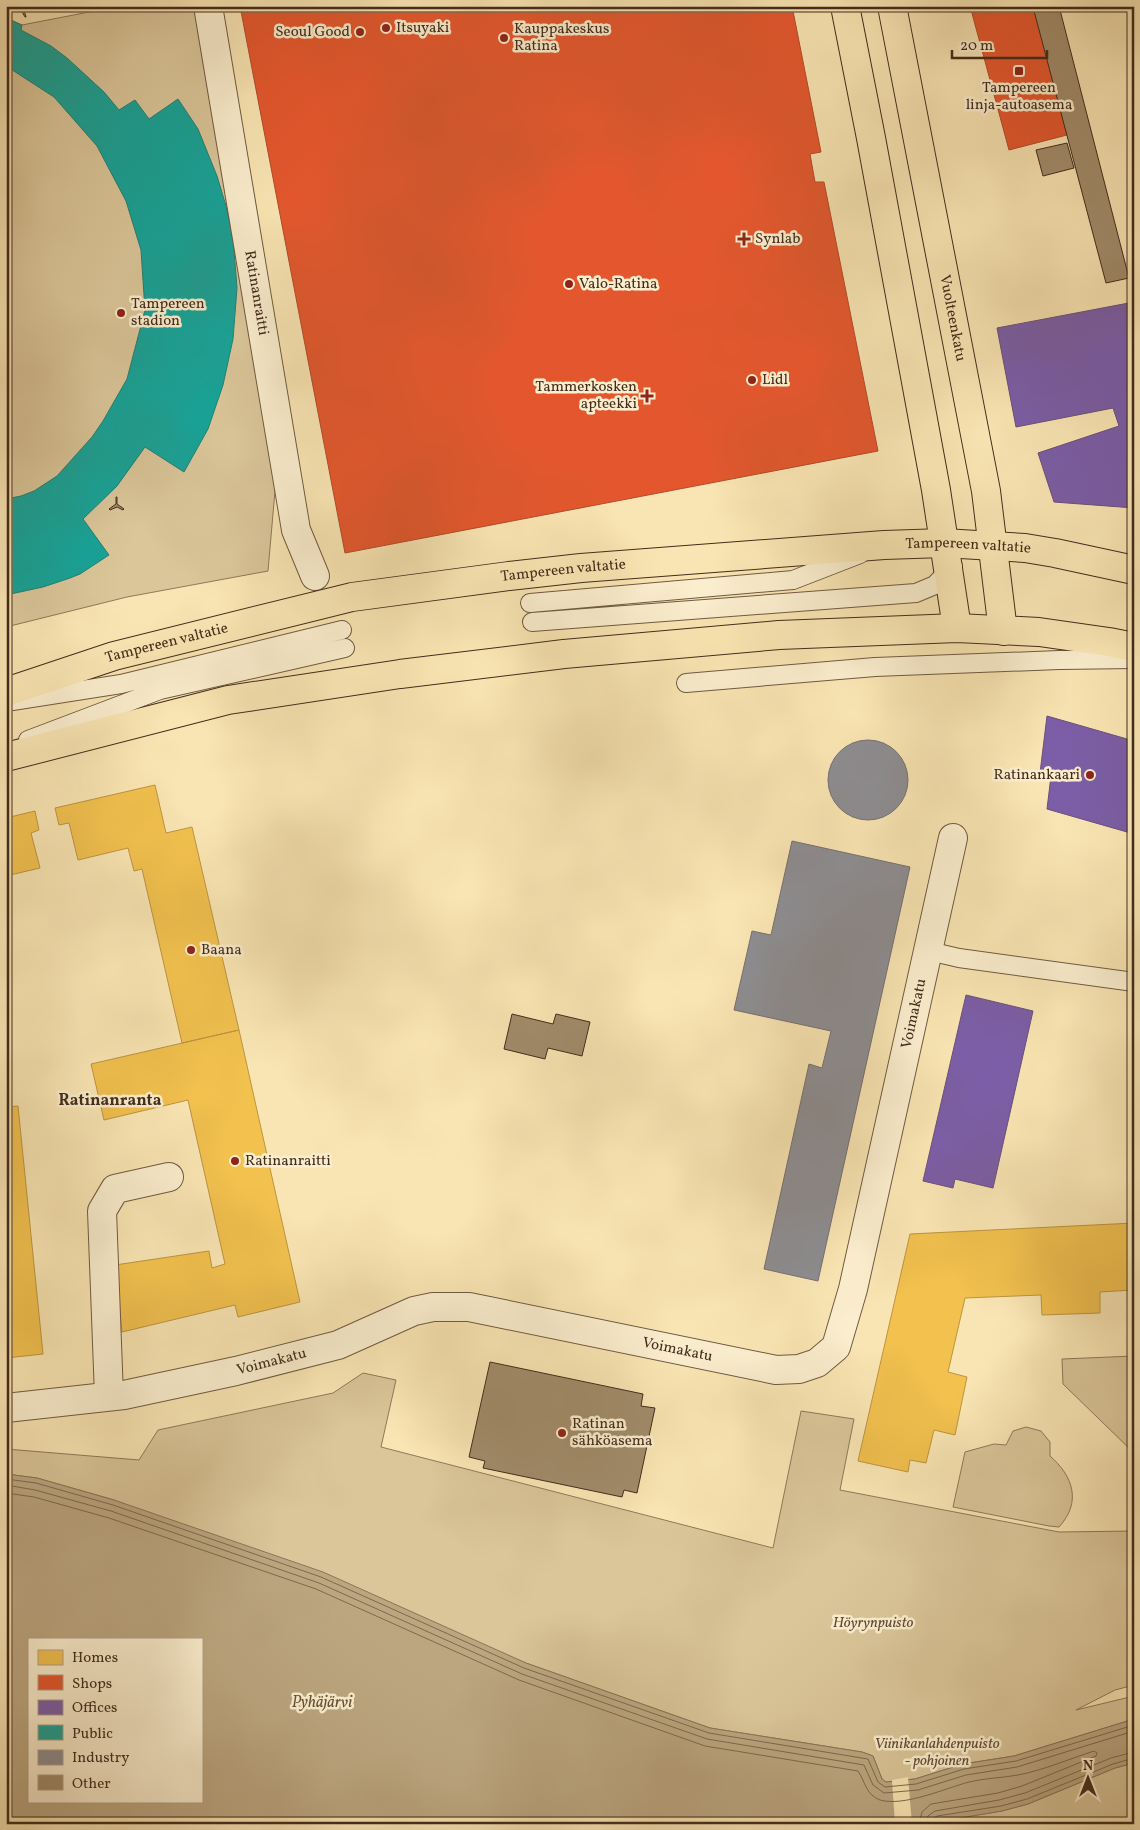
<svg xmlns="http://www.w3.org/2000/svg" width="1140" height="1830" font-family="Vollkorn,serif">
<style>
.green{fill:#dac699;stroke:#8e795a}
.water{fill:#bba680;stroke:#8b7558;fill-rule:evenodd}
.pier{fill:#f9e5b3}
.homes{fill:#f2c14e;stroke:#bd943f}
.shops{fill:#e4572e;stroke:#b34a29}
.offices{fill:#7b5ea7;stroke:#6a4f7d}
.public{fill:#17a398;stroke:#247f73}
.industry{fill:#8d8d92;stroke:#76706f}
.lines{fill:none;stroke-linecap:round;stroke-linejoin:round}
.shore{stroke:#7e694e;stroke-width:1}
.building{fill:#a18c6b;stroke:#422c1c}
.lane-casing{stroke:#705a42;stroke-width:20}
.street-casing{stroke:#705a42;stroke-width:30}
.primary-casing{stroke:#422c1c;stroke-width:30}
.lane{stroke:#fbeece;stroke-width:18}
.street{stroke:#fbeece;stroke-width:28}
.primary{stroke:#f9e5b3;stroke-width:28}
.poi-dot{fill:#8f2418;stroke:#fbeece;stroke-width:2}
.labels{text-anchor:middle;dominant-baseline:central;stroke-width:5;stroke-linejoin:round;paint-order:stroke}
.poi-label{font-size:15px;fill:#422c1c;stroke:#fbeece;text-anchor:start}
.street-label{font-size:15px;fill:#422c1c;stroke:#fbeece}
.park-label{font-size:15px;font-style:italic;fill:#604b35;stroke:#fbeece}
.neighbourhood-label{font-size:16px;font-weight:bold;fill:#422c1c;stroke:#fbeece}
.water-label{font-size:16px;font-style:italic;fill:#66513a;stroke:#fbeece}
</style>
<rect width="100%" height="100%" fill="#f9e5b3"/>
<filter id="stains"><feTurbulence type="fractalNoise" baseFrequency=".004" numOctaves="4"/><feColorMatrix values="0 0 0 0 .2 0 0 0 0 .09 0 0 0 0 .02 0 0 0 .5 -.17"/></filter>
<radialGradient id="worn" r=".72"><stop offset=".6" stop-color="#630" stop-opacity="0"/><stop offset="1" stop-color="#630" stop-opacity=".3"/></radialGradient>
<!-- green -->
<path class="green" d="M120,6H195L277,468L268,571L127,597L6,627V18L22,25Z
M1134,1356V1453L1063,1384L1062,1359Z
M363,1373L396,1380L381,1447L773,1548L801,1411L854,1419L840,1490L1059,1532L1134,1531V1685L1115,1690L1076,1710L1134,1696V1719L1014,1756L963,1764L915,1779L886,1782L882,1779L873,1756L862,1752L710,1728L526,1663L114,1500L37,1478L6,1474V1449L139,1460L158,1430L333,1393Z
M1026,1427L1041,1431L1050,1442V1456C1073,1476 1082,1502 1059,1527L1049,1526L953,1507L965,1452L994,1444L1006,1445L1013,1431Z
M1134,1763V1824H921L1002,1811L1028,1804L1115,1768Z"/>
<!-- water -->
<path class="water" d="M6,1474L37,1478L114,1500L323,1572L526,1663L710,1728L862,1752L873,1756L882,1779L886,1782L915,1779L963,1764L1014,1756L1134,1719V1763L1115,1768L1028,1804L1002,1811L924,1824H893L880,1822L869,1824H6ZM29,1639H201V1801H29Z"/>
<!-- pier -->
<path class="pier" d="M908,1777L912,1824H895L892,1780Z"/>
<!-- homes -->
<path class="homes" d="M155,785L166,833L192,827L239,1030L182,1043L142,869L134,871L128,848L78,860L69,823L59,825L55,808Z
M35,811L39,830L31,833L40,868L6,876V818Z
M239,1030L300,1302L238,1317L235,1305L122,1332L115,1265L209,1251L212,1268L225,1264L188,1100L104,1120L91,1064Z
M6,1033L12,1076H6Z
M18,1106L43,1354L6,1358V1107Z
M1134,1223V1290L1100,1292V1313L1042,1315L1041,1295L965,1298L948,1372L967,1377L955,1435L934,1430L926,1463L910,1460L908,1472L858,1461L910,1234Z"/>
<!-- shops -->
<path class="shops" d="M240,6H792L821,152L810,154L815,182H824L878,451L345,553Z
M970,6H1033L1067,135L1009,150Z"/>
<!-- offices -->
<path class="offices" d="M1134,302V508L1054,502L1038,453L1119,426L1113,408L1016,427L997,328Z
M1047,716L1134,741V834L1047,809L1051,776L1040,773Z
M966,995L1033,1011L993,1188L955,1179L953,1188L923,1181Z"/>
<!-- public -->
<path class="public" d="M6,18L22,25L21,30L51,46L67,58L104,92L119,110L135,100L149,119L178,99L198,129L217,176L226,206L233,238L237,288L233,339L223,385L208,429L184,472L145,447L117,486L83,519L109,555L80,574L70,578L43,587L6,595V499L21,496L34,491L57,476L92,437L103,421L127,379L145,310L141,250L126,201L97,146L54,97L6,66Z"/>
<!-- industry -->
<path class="industry" d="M828 780a40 40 0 1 1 80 0a40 40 0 1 1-80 0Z
M792,841L910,867L818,1281L764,1269L809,1064L822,1068L831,1031L734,1010L752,931L771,935Z"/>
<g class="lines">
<!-- shore -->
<path class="shore" d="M6,1479L36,1483L113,1505L321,1577L524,1668L709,1733L868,1759L878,1782L885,1787L916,1784L964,1769L1016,1761L1134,1725
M6,1485L35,1490L111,1511L319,1583L522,1674L707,1739L864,1765L873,1785L884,1793L918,1790L966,1775L1017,1767L1134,1731
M6,1493L34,1497L109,1518L316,1589L519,1680L705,1746L858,1771C865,1781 866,1795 880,1800C904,1807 946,1788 969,1782C985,1778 1002,1778 1018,1775C1044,1770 1069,1759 1094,1751L1097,1753L1096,1756L1022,1786L998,1793L931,1804L922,1812L919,1824
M926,1824L928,1816L935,1811L999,1800L1025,1793L1111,1758L1134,1752
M932,1824L933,1819L937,1816L1001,1806L1027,1799L1113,1764L1134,1758"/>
</g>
<!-- building -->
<path class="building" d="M24,6H26L24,10L26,17H25L21,10L14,9L15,7L21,8Z
M1059,6L1129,278L1106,283L1033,7Z
M1067,143L1074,168L1043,176L1036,150Z
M116,497H117V504L124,509L123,510L117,507L110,510L109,509L116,504Z
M512,1014L553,1024L556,1014L590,1022L582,1056L548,1048L545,1059L504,1049Z
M490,1362L643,1394L641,1406L655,1408L637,1493L624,1490L622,1497L483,1468L485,1461L469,1457Z"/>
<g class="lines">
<defs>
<path id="lane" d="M530,603L793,580L860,554
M532,622L916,593L935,585L953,566
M686,683L875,667L1059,660L1134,659
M6,702L121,684L342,630
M28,740L160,690L345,648
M929,951L959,958L1134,982"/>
<g id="street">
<path id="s1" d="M208,6L296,530L315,576"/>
<path d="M109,1396L102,1211L115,1189L169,1177"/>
<path id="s2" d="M6,1408L124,1395L236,1371L338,1345L414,1311L433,1307H469L776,1370L799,1369L817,1363L836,1347L853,1289L953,838"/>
</g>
<g id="primary">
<path d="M845,6L871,138L936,490L957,628"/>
<path id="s3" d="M892,6L986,491L1003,631"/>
<path id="s4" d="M6,692L114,656L352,597L509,576L581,568L884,545L944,543L1025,548L1055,553L1134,570"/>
<path d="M6,757L228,700L400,674L564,654L779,635L957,628L1039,632L1109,642L1134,647"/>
</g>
</defs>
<!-- lane casing -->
<use href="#lane" class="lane-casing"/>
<!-- street casing -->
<use href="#street" class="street-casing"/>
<!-- primary casing -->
<use href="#primary" class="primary-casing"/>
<!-- lane -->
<use href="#lane" class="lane"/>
<!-- street -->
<use href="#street" class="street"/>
<!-- primary -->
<use href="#primary" class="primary"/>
</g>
<!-- markers -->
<g class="poi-dot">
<circle cx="386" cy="28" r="5"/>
<circle cx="360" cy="32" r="5"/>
<circle cx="504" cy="38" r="5"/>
<rect x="1014" y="66" width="10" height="10" rx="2.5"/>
<path d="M741.5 231.5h5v5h5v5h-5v5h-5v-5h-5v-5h5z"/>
<circle cx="569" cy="284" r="5"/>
<circle cx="121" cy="313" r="5"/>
<circle cx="752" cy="380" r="5"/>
<path d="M644.5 388.5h5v5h5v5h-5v5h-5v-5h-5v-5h5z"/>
<circle cx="1090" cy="775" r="5"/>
<circle cx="191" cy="950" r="5"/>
<circle cx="235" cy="1161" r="5"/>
<circle cx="562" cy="1433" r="5"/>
</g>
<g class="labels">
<!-- poi labels -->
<g class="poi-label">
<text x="396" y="28">Itsuyaki</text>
<text x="514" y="29">Kauppakeskus<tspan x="514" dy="17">Ratina</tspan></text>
<text x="350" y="32" text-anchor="end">Seoul Good</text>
<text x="1019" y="88" text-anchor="middle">Tampereen<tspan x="1019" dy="17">linja-autoasema</tspan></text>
<text x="755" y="239">Synlab</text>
<text x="579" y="284">Valo-Ratina</text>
<text x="131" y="304">Tampereen<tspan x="131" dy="17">stadion</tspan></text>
<text x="762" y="380">Lidl</text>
<text x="637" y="387" text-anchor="end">Tammerkosken<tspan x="637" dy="17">apteekki</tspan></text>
<text x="1080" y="775" text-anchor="end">Ratinankaari</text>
<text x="201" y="950">Baana</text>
<text x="245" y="1161">Ratinanraitti</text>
<text x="572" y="1424">Ratinan<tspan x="572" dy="17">sähköasema</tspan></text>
</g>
<!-- street labels -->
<g class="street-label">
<text stroke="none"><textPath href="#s1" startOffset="291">Ratinanraitti</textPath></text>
<text stroke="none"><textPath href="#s3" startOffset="318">Vuolteenkatu</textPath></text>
<text stroke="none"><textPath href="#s4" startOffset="978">Tampereen valtatie</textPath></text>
<text stroke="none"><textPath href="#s4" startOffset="572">Tampereen valtatie</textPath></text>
<text stroke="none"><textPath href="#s4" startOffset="168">Tampereen valtatie</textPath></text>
<text stroke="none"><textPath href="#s2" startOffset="1200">Voimakatu</textPath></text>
<text stroke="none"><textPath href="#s2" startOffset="690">Voimakatu</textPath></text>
<text stroke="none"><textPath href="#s2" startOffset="270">Voimakatu</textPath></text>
</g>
<!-- park labels -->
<g class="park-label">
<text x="873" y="1623">Höyrynpuisto</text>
<text x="937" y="1744">Viinikanlahdenpuisto<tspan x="937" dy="17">- pohjoinen</tspan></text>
</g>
<!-- neighbourhood labels -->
<g class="neighbourhood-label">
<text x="110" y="1101">Ratinanranta</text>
</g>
<!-- water labels -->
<g class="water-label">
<text x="322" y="1703">Pyhäjärvi</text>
</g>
</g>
<!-- margin -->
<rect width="1140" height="1830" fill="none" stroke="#f9e5b3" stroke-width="25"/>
<rect x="8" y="8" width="1125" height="1815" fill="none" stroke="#422c1c" stroke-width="2.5"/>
<rect x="12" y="12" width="1115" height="1805" fill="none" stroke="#422c1c"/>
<!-- legend -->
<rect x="28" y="1638" width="175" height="165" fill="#fbeece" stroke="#b1a087"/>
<rect x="38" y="1650" width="25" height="15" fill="#f2c14e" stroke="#b1a087"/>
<text x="72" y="1662" font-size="15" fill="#422c1c">Homes</text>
<rect x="38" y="1675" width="25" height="15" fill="#e4572e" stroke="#b1a087"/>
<text x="72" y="1688" font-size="15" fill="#422c1c">Shops</text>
<rect x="38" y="1700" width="25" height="15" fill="#7b5ea7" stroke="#b1a087"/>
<text x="72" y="1712" font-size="15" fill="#422c1c">Offices</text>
<rect x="38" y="1725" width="25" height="15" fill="#17a398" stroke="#b1a087"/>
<text x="72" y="1738" font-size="15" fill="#422c1c">Public</text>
<rect x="38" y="1750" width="25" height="15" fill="#8d8d92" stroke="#b1a087"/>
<text x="72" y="1762" font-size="15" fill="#422c1c">Industry</text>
<rect x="38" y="1775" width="25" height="15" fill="#a18c6b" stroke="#b1a087"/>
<text x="72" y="1788" font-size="15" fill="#422c1c">Other</text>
<!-- north arrow -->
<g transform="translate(1088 1778)" stroke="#fbeece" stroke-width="4" paint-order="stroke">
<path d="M0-4L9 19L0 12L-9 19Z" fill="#422c1c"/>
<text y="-8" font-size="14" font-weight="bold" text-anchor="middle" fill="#422c1c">N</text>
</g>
<!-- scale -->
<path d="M952 50v8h95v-8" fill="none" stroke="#422c1c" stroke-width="2.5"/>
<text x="960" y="50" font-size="15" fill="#422c1c" stroke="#fbeece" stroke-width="4" paint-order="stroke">20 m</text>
<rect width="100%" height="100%" filter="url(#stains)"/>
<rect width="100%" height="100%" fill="url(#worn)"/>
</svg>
